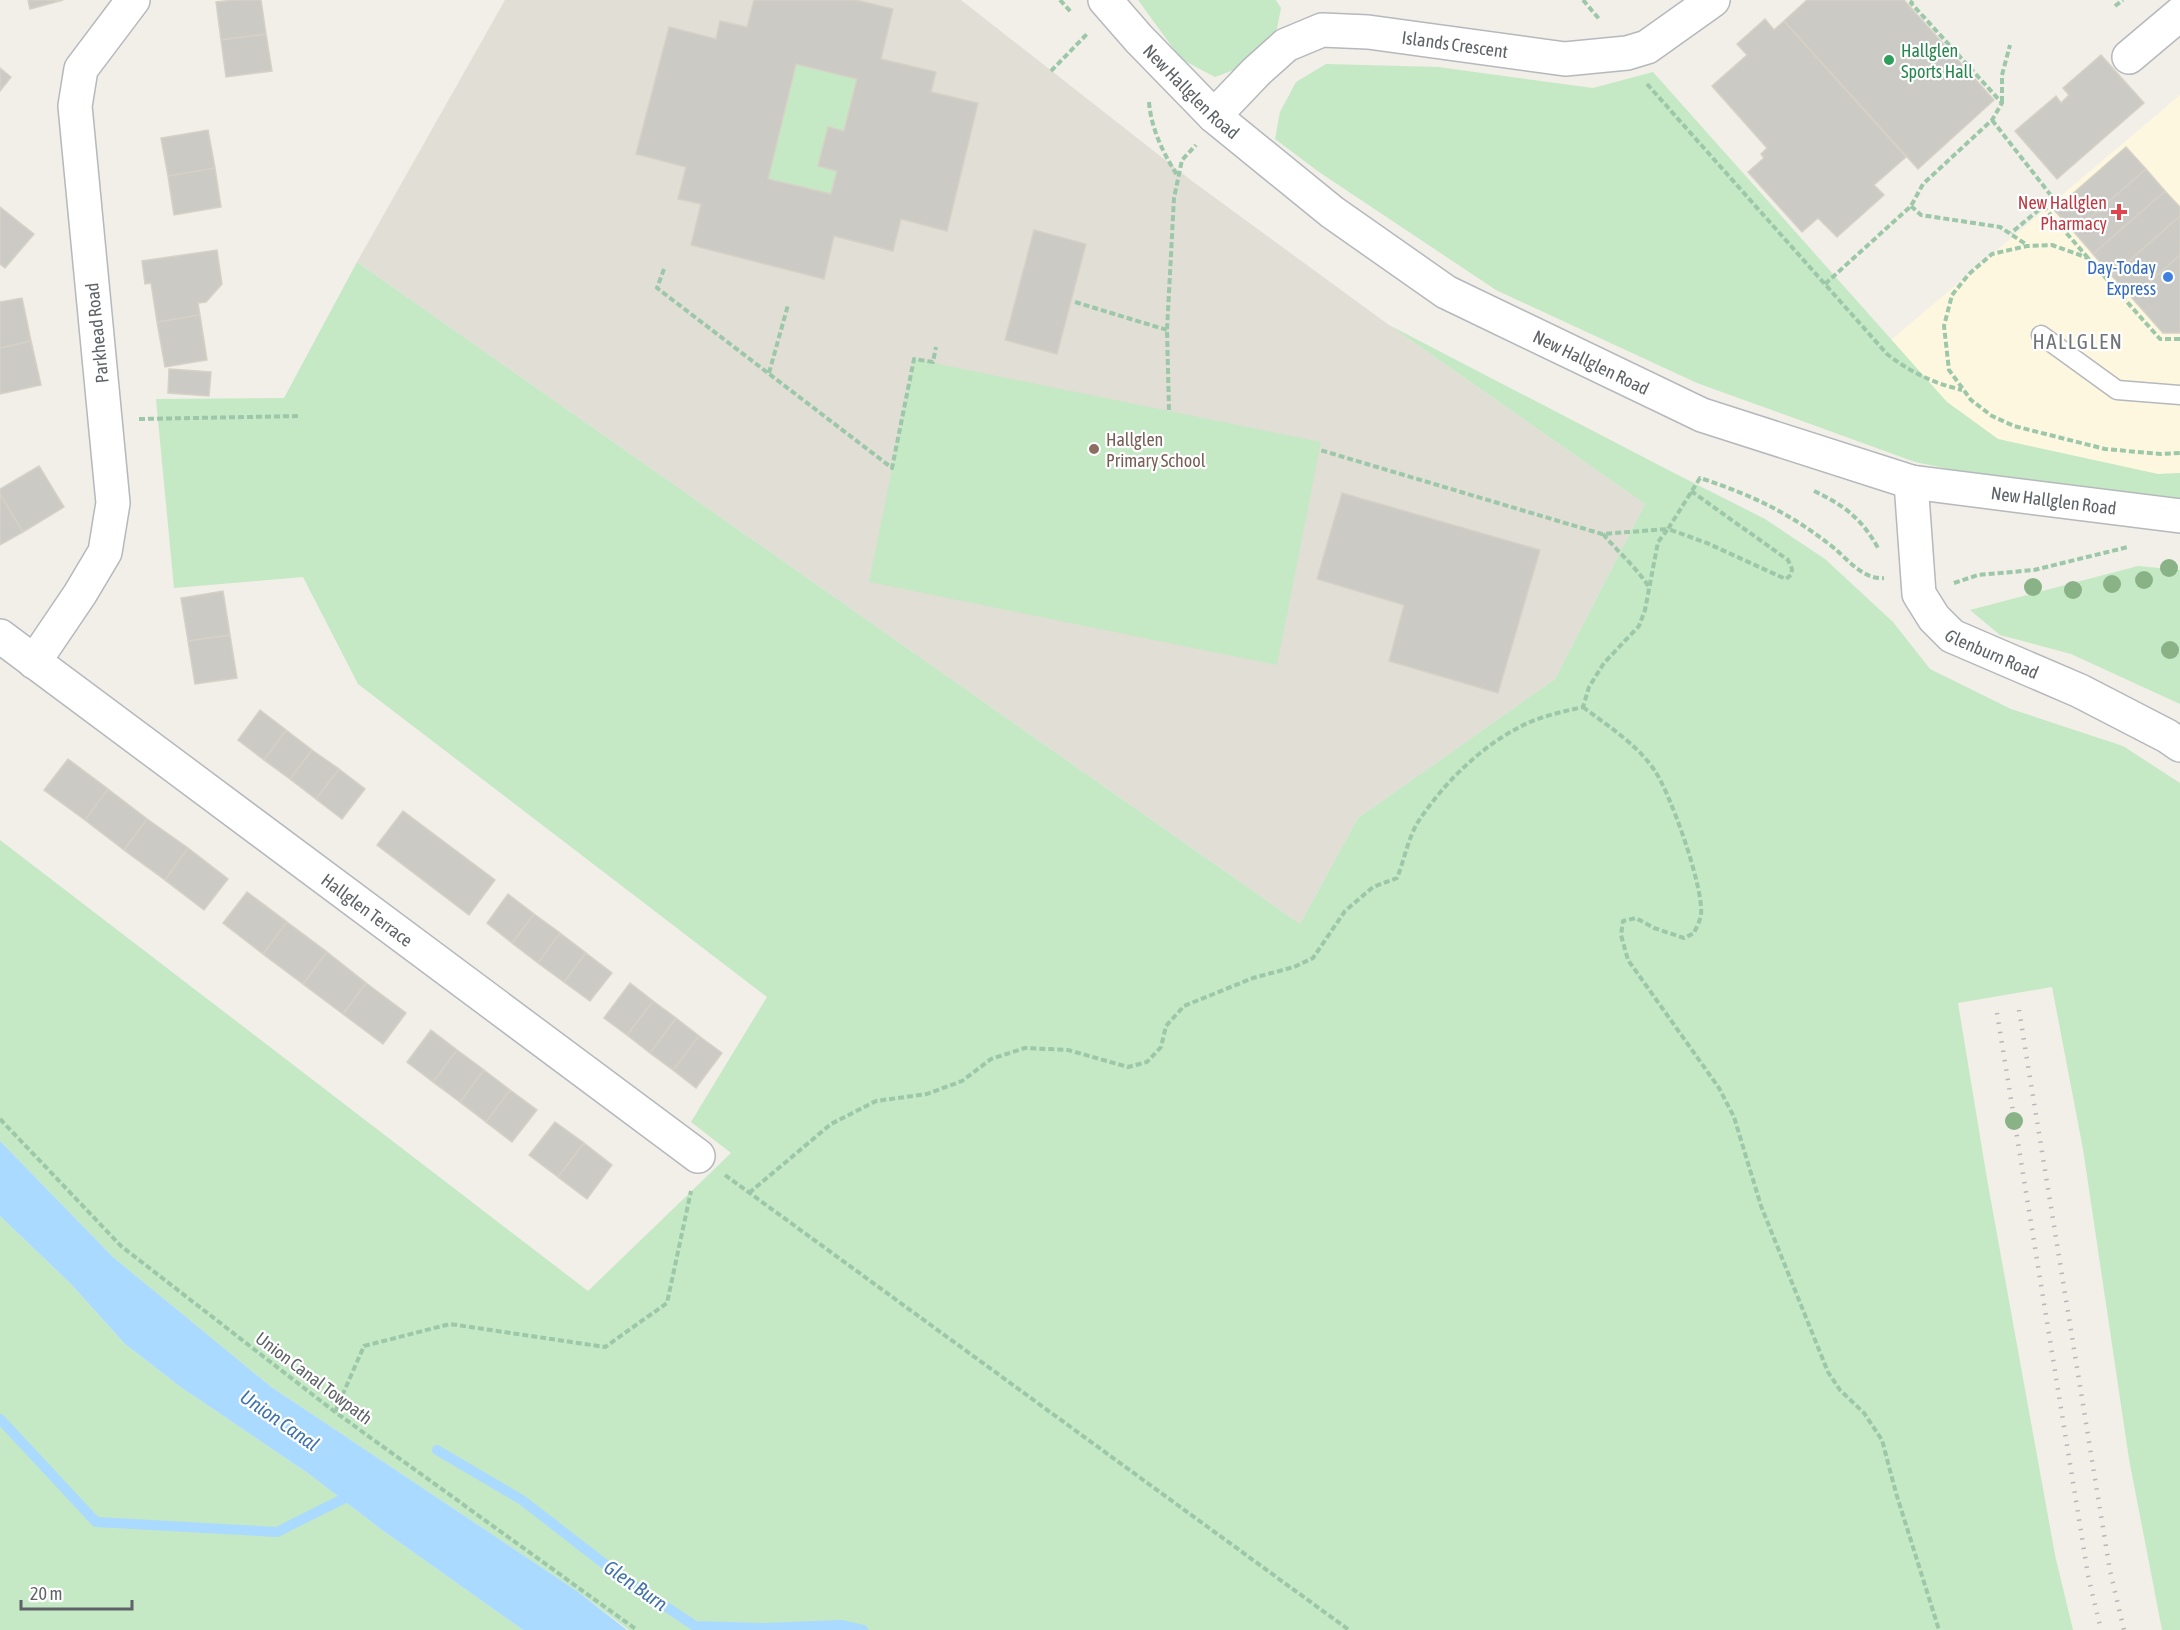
<svg xmlns="http://www.w3.org/2000/svg" width="2180" height="1630" font-family="'Asap Condensed',sans-serif">
<style>
.commercial{fill:#fef7e0}
.education{fill:#e1ded6}
.green{fill:#c5e8c5}
.water{fill:#aadaff}
.lines{fill:none;stroke-linecap:round;stroke-linejoin:round}
.stream{stroke:#aadaff;stroke-width:10}
.building{fill:#cccac5;stroke:#d6d1c6;stroke-width:1.5;fill-rule:evenodd}
.service-casing{stroke:#b5b8bc;stroke-width:21}
.minor-casing{stroke:#b5b8bc;stroke-width:36}
.tertiary-casing{stroke:#b5b8bc;stroke-width:36}
.path{stroke:#9cc7a9;stroke-width:4;stroke-dasharray:6 3;stroke-linecap:butt}
.service{stroke:#fff;stroke-width:18}
.minor{stroke:#fff;stroke-width:33}
.tertiary{stroke:#fff;stroke-width:33}
.rail{stroke:#b6b7b8;stroke-width:4.5;stroke-dasharray:1.5 8;stroke-linecap:butt}
.tree{fill:#89b387}
.leisure-dot{fill:#2e9e5b;stroke:#fff;stroke-width:2}
.health-dot{fill:#e0444e;stroke:#fff;stroke-width:2}
.shop-dot{fill:#3f7fe0;stroke:#fff;stroke-width:2}
.education-dot{fill:#8d6e63;stroke:#fff;stroke-width:2}
.labels{text-anchor:middle;dominant-baseline:central;stroke-width:4.5;stroke-linejoin:round;paint-order:stroke}
.street-label{font-size:18px;fill:#5f6368;stroke:#fff}
.leisure-label{font-size:18px;fill:#27864d;stroke:#fff;text-anchor:start}
.health-label{font-size:18px;fill:#be3a42;stroke:#fff;text-anchor:end}
.shop-label{font-size:18px;fill:#366cbe;stroke:#fff;text-anchor:end}
.education-label{font-size:18px;fill:#785e54;stroke:#fff;text-anchor:start}
.water-label{font-size:20px;font-style:italic;fill:#4174aa;stroke:#fff}
.quarter-label{font-size:21px;letter-spacing:1.5px;fill:#70757a;stroke:#fff}
</style>
<rect width="100%" height="100%" fill="#f1efe8"/>
<!-- commercial -->
<path class="commercial" d="M2180,95V473L2158,474L1998,439L1947,402L1891,340Z"/>
<!-- education -->
<path class="education" d="M505,0H961L1192,181L1389,325L1645,504L1555,679L1358,818L1300,924L357,262Z"/>
<!-- green -->
<path class="green" d="M1138,0H1276L1281,8L1275,39L1255,62L1215,77L1181,59Z
M796,64L857,79L844,131L828,127L818,165L837,171L831,194L768,179Z
M1326,64L1438,67L1593,88L1653,72L1947,402L1998,439L2158,474L2180,473V505L2035,487L1915,462L1697,383L1496,290L1319,172L1275,139L1280,112L1296,82Z
M357,262L1300,924L1358,818L1555,679L1645,504L1389,325L1674,473L1765,519L1825,559L1893,622L1930,669L2011,709L2123,746L2180,783V1630H2162L2129,1459L2083,1149L2052,987L1958,1003L1987,1179L2055,1555L2073,1630H629L577,1591L270,1386L113,1257L0,1141V840L588,1291L731,1153L691,1122L767,997L358,684L303,577L174,588L156,399L284,398Z
M914,359L1321,442L1277,665L869,582Z
M2138,566L2180,570V704L2071,654L2000,635L1970,610Z
M0,1216L71,1284L125,1344L182,1388L309,1474L382,1530L523,1630H0Z"/>
<!-- water -->
<path class="water" d="M0,1141L113,1257L270,1386L577,1591L627,1630H523L382,1530L309,1474L182,1388L125,1344L71,1284L0,1216Z"/>
<g class="lines">
<!-- stream -->
<path class="stream" d="M0,1419L96,1522L277,1532L353,1494
M437,1450L522,1500L624,1579L695,1626L765,1628L841,1625L863,1630"/>
</g>
<!-- building -->
<path class="building" d="M28,0H63L30,9Z
M234,0H261L266,34L221,40L216,2Z
M754,0H856L893,9L881,59L936,72L931,92L978,103L947,231L901,219L893,251L834,236L824,279L691,245L701,204L678,199L686,167L636,154L669,27L716,39L720,21L747,27ZM796,64L857,79L844,131L828,127L818,166L837,171L831,194L768,179Z
M1807,0H1904L1994,100L1918,169L1784,21Z
M1765,19L1774,30L1784,21L1906,157L1874,185L1884,195L1837,237L1818,218L1802,232L1748,172L1764,158L1761,154L1767,148L1712,86L1747,55L1737,44Z
M266,34L272,71L226,77L221,40Z
M2101,55L2144,103L2057,179L2015,131L2056,96L2061,103L2069,95L2063,88Z
M0,68L11,77L0,91Z
M208,130L215,168L168,176L161,138Z
M2126,147L2146,169L2074,232L2054,210Z
M215,168L221,207L174,215L168,176Z
M2146,169L2165,191L2093,254L2074,232Z
M2165,191L2180,207V216L2112,276L2093,254Z
M0,207L34,234L5,268L0,264Z
M2180,216V255L2132,298L2112,276Z
M1034,230L1086,244L1057,354L1005,340Z
M217,250L222,284L206,302L198,303L200,315L157,322L151,283L145,284L142,261Z
M2180,255V333H2163L2132,298Z
M22,298L31,341L0,348V302Z
M200,315L207,360L165,367L157,322Z
M31,341L41,385L0,394V348Z
M169,369L211,372L209,396L168,393Z
M39,466L64,507L23,532L0,494V489Z
M1342,493L1540,550L1498,693L1389,661L1404,605L1317,579Z
M0,494L23,532L0,545Z
M223,591L230,635L188,641L181,598Z
M230,635L237,678L195,684L188,641Z
M260,710L286,730L264,760L238,740Z
M286,730L312,750L290,779L264,760Z
M312,750L339,769L316,799L290,779Z
M68,759L108,789L85,820L44,790Z
M339,769L365,789L342,819L316,799Z
M108,789L147,819L124,850L85,820Z
M403,811L495,880L469,915L377,845Z
M147,819L188,848L165,880L124,850Z
M188,848L228,879L204,910L165,880Z
M247,892L287,922L263,954L223,923Z
M508,894L534,914L512,943L487,923Z
M534,914L560,933L538,963L512,943Z
M287,922L327,952L303,984L263,954Z
M560,933L586,953L564,982L538,963Z
M327,952L366,983L343,1014L303,984Z
M586,953L612,973L590,1001L564,982Z
M366,983L406,1013L383,1044L343,1014Z
M630,983L653,1001L627,1035L604,1018Z
M653,1001L676,1018L650,1053L627,1035Z
M676,1018L699,1036L673,1070L650,1053Z
M431,1030L457,1050L433,1082L407,1062Z
M699,1036L722,1053L696,1088L673,1070Z
M457,1050L484,1070L460,1102L433,1082Z
M484,1070L510,1090L486,1122L460,1102Z
M510,1090L537,1110L512,1142L486,1122Z
M555,1122L584,1143L558,1177L529,1155Z
M584,1143L612,1165L587,1199L558,1177Z"/>
<g class="lines">
<defs>
<path id="service" d="M2041,335L2117,390L2180,395"/>
<g id="minor">
<path d="M2129,57L2180,14"/>
<path id="s1" d="M1214,116L1256,72L1286,45L1322,30L1368,32L1565,59L1627,53L1647,47L1713,0"/>
<path id="s2" d="M1911,482L1919,594L1934,618L1952,636L2080,691L2167,736L2180,745"/>
<path id="s3" d="M0,636L698,1156"/>
<path d="M34,662L80,594L105,552L113,503L75,106L81,69L133,0"/>
</g>
<g id="tertiary">
<path id="s4" d="M1105,0L1139,39L1214,116L1332,212L1446,292L1702,415L1911,482L2180,516"/>
</g>
</defs>
<!-- service casing -->
<use href="#service" class="service-casing"/>
<!-- minor casing -->
<use href="#minor" class="minor-casing"/>
<!-- tertiary casing -->
<use href="#tertiary" class="tertiary-casing"/>
<!-- path -->
<path class="path" d="M1060,0L1071,12
M1583,0L1600,20
M2115,6L2123,0
M1051,71L1088,33
M1647,84L1887,354C1910,372 1933,383 1962,390
M1149,102C1151,128 1163,153 1177,175
M2002,102V75L2010,45
M1992,120L2053,198L2011,233
M1911,206L1921,215L2000,227L2027,245
M2043,206L2088,258
M664,269L657,288L892,468L914,359L933,362L936,347
M1825,284L1911,206L1923,184L1992,120L2002,103L1911,3L1913,0
M1075,302L1167,330
M2180,339H2160L2088,258L2052,245L2027,246L1992,254L1969,274L1952,295L1944,326L1949,370L1971,400L1992,416L2014,426L2105,449L2161,454L2180,453
M769,373L788,305
M1169,410L1167,330L1174,198L1182,160L1196,145
M139,419L301,416
M1691,491L1788,560L1792,569L1791,575L1786,579L1779,576L1707,543L1668,529L1700,478C1752,495 1790,513 1834,548C1848,560 1864,580 1884,578
M1814,491C1844,505 1862,519 1878,548
M1603,534C1618,552 1636,567 1649,587
M1954,583L1978,575L2034,570L2128,547
M1583,707C1608,726 1638,745 1655,771C1671,795 1704,888 1701,915C1700,921 1696,928 1694,933L1684,938L1654,928L1636,918L1623,921L1621,935L1628,960L1719,1088L1734,1117L1761,1206L1828,1372L1840,1390L1864,1413L1882,1440L1896,1493L1939,1630
M0,1119L121,1246L335,1412L637,1630
M725,1175L1349,1630
M749,1193L831,1124L876,1101L927,1094L962,1081L991,1059L1025,1048L1068,1050L1128,1067L1147,1062L1161,1047L1166,1026L1184,1006L1253,978L1294,967L1313,958L1345,911L1373,887L1397,878C1404,861 1408,838 1418,822C1445,781 1485,742 1530,722C1547,715 1565,711 1583,707L1589,687L1604,663L1639,626L1645,610L1658,542L1668,529L1602,534L1320,450
M335,1412L364,1346L450,1324L605,1347L667,1303L691,1191"/>
<!-- service -->
<use href="#service" class="service"/>
<!-- minor -->
<use href="#minor" class="minor"/>
<!-- tertiary -->
<use href="#tertiary" class="tertiary"/>
<!-- rail -->
<path class="rail" d="M2019,1010L2110,1571L2124,1630
M1997,1013L2088,1575L2101,1630"/>
</g>
<!-- trees -->
<g class="tree">
<circle cx="2169" cy="568" r="9"/>
<circle cx="2144" cy="580" r="9"/>
<circle cx="2112" cy="584" r="9"/>
<circle cx="2033" cy="587" r="9"/>
<circle cx="2073" cy="590" r="9"/>
<circle cx="2170" cy="650" r="9"/>
<circle cx="2014" cy="1121" r="9"/>
</g>
<!-- markers -->
<circle class="leisure-dot" cx="1889" cy="60" r="6"/>
<path class="health-dot" d="M2116 203h6v6h6v6h-6v6h-6v-6h-6v-6h6z"/>
<circle class="shop-dot" cx="2168" cy="277" r="6"/>
<circle class="education-dot" cx="1094" cy="449" r="6"/>
<g class="labels">
<!-- street labels -->
<g class="street-label">
<text stroke="none"><textPath href="#s1" startOffset="274">Islands Crescent</textPath></text>
<text stroke="none"><textPath href="#s4" startOffset="126">New Hallglen Road</textPath></text>
<text transform="translate(97 333) rotate(-96)">Parkhead Road</text>
<text stroke="none"><textPath href="#s4" startOffset="612">New Hallglen Road</textPath></text>
<text stroke="none"><textPath href="#s4" startOffset="1098">New Hallglen Road</textPath></text>
<text stroke="none"><textPath href="#s2" startOffset="210">Glenburn Road</textPath></text>
<text stroke="none"><textPath href="#s3" startOffset="458">Hallglen Terrace</textPath></text>
<text transform="translate(314 1378) rotate(37)">Union Canal Towpath</text>
</g>
<!-- leisure labels -->
<g class="leisure-label">
<text x="1901" y="50">Hallglen<tspan x="1901" dy="21">Sports Hall</tspan></text>
</g>
<!-- health labels -->
<g class="health-label">
<text x="2107" y="202">New Hallglen<tspan x="2107" dy="21">Pharmacy</tspan></text>
</g>
<!-- shop labels -->
<g class="shop-label">
<text x="2156" y="267">Day-Today<tspan x="2156" dy="21">Express</tspan></text>
</g>
<!-- education labels -->
<g class="education-label">
<text x="1106" y="439">Hallglen<tspan x="1106" dy="21">Primary School</tspan></text>
</g>
<!-- water labels -->
<g class="water-label">
<text transform="translate(280 1420) rotate(35)">Union Canal</text>
<text transform="translate(636 1585) rotate(35)">Glen Burn</text>
</g>
<!-- quarter labels -->
<g class="quarter-label">
<text x="2078" y="341">HALLGLEN</text>
</g>
</g>
<!-- scale -->
<path d="M21 1600v9h111v-9" fill="none" stroke="#5f6368" stroke-width="3"/>
<text x="30" y="1600" font-size="18" fill="#5f6368" stroke="#ffffff" stroke-width="4.5" paint-order="stroke">20 m</text>
</svg>
